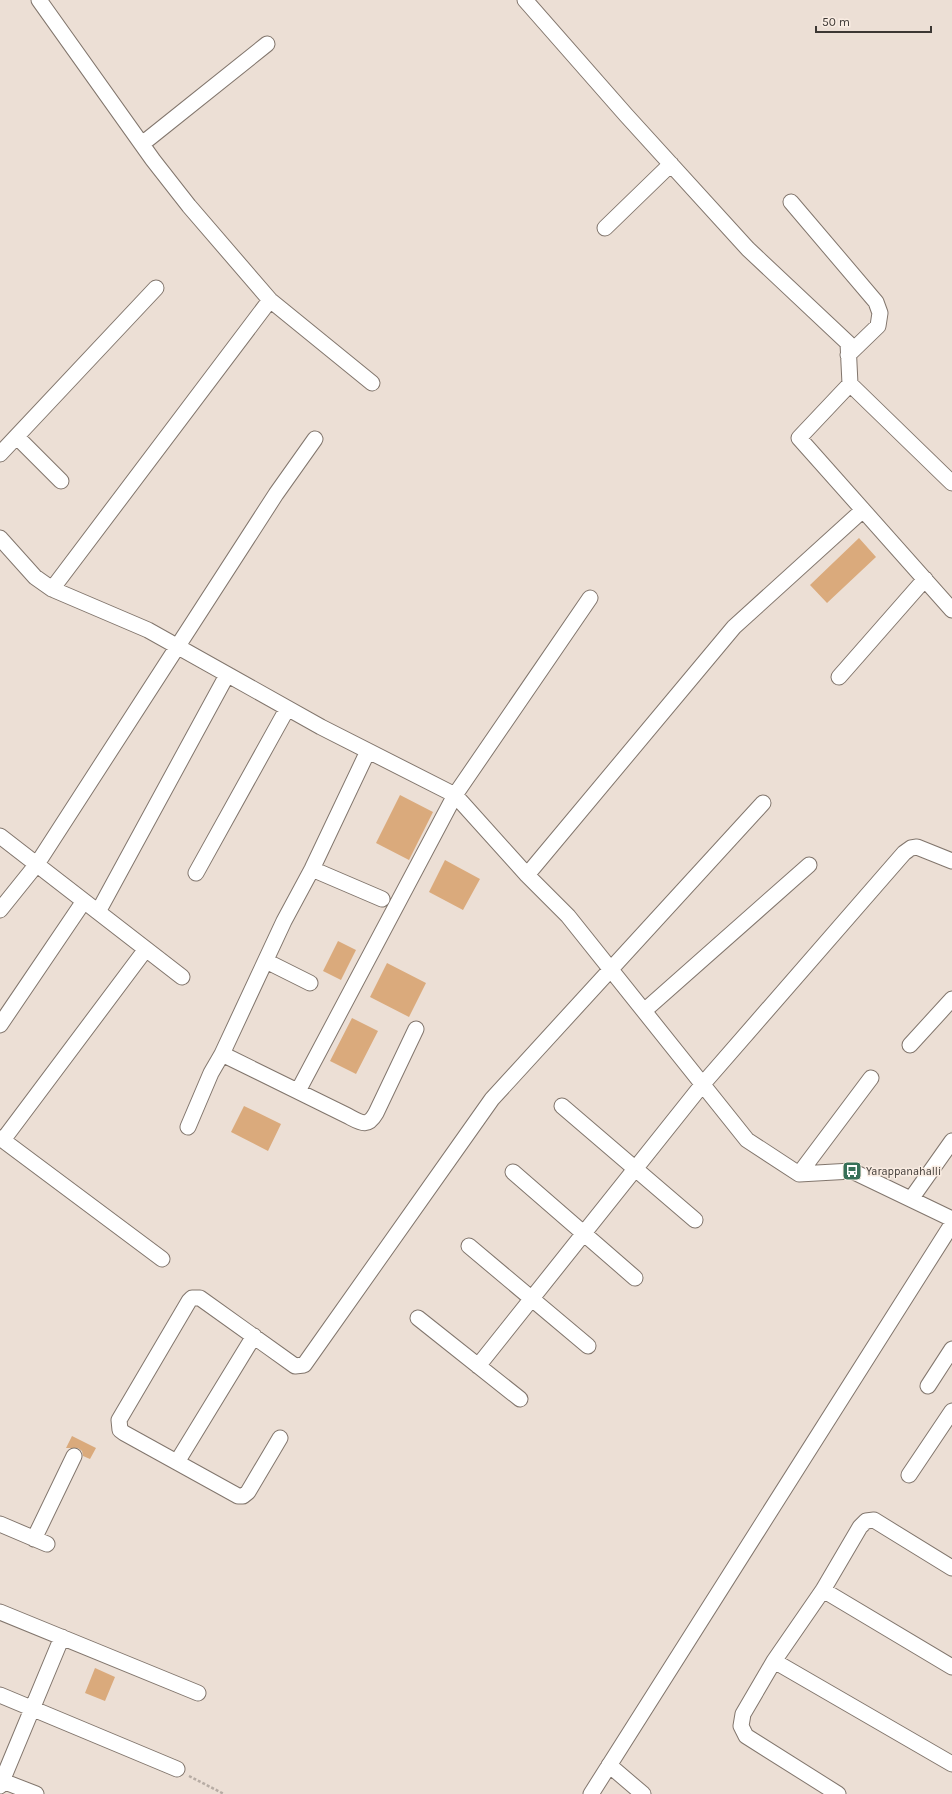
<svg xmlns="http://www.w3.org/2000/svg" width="952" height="1794" font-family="Karla,sans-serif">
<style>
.building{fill:#daaa7c}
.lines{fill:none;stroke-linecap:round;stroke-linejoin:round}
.minor-casing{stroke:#82766d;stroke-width:17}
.path{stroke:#b7aca4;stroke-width:2.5;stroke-dasharray:3 2;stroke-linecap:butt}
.minor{stroke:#fff;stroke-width:15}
.labels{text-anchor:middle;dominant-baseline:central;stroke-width:3;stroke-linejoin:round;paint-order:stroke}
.poi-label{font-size:11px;fill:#3c3733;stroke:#f9ece2;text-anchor:start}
</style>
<rect width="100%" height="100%" fill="#ecdfd5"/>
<!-- building -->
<path class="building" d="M859,538L876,557L827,603L810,585Z
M400,795L433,812L409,860L376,843Z
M445,860L480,879L463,910L429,892Z
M338,941L356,950L341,980L323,971Z
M387,963L426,983L409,1017L370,997Z
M352,1018L378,1031L356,1074L330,1061Z
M244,1106L281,1124L268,1151L231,1132Z
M72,1436L96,1448L90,1459L83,1456L82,1451L78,1448H66Z
M95,1668L115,1677L105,1701L85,1693Z"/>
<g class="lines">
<defs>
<path id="minor" d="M39,0L153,160L189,206L270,300L372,383
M525,0L626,115L748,249L848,343L850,384L799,438L952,610
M142,144L267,44
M791,202L876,302L880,313L878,326L848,355
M605,228L671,164
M850,384L952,483
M17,437L61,481
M0,454L156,288
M0,538L35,577L52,589L148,630L321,727L455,795L527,875L568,916L747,1140L799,1174L852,1171L952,1219
M52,589L270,300
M839,677L925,579
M0,836L182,977
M312,869L382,899
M196,873L287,709
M527,875L734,627L863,510
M0,910L37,864L276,494L315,439
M98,912L227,675
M266,961L310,983
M644,1011L809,865
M0,1025L84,901
M910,1045L952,999
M222,1054L284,921L312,869L368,751
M298,1091L455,795L590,598
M562,1106L695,1220
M188,1127L211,1073L222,1054L346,1115C360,1122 367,1129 376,1113L416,1029
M0,1138L162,1259
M3,1140L146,949
M513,1172L635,1278
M799,1174L871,1078
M911,1199L952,1141
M469,1246L588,1346
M418,1318L520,1399
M478,1366L702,1085L904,853L911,848L917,847L952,861
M928,1386L952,1349
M280,1438L248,1492L243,1496H238L124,1433L120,1430L119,1420L189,1301L192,1298H200L295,1366L304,1365L492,1099L763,803
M177,1462L254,1336
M909,1475L952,1411
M0,1524L47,1544
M34,1539L74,1456
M823,1590L952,1667
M0,1612L198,1693
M774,1661L952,1764
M0,1695L177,1769
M609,1765L643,1794
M0,1780L36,1794
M0,1786L62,1637
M591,1794L952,1224
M838,1794L746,1736L741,1726L743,1714L774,1661L823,1590L860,1527L866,1521L874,1520L952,1568"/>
</defs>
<!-- minor casing -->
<use href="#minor" class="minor-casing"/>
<!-- path -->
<path class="path" d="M189,1776L224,1794"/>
<!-- minor -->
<use href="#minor" class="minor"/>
</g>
<!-- icons -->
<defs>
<symbol id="bus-square" viewBox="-11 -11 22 22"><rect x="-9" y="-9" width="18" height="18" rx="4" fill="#377058" stroke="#f9ece2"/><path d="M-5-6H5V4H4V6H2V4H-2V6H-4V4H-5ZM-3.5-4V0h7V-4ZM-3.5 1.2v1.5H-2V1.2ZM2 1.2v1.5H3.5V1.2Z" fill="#fff"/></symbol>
</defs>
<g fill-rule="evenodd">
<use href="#bus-square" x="841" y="1160" width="22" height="22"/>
</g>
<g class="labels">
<!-- poi labels -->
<g class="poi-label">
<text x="866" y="1171">Yarappanahalli</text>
</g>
</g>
<!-- scale -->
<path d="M816 26v6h115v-6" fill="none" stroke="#3c3733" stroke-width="2"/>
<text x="822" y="26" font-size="12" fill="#3c3733" stroke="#f9ece2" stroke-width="3" paint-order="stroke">50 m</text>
</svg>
